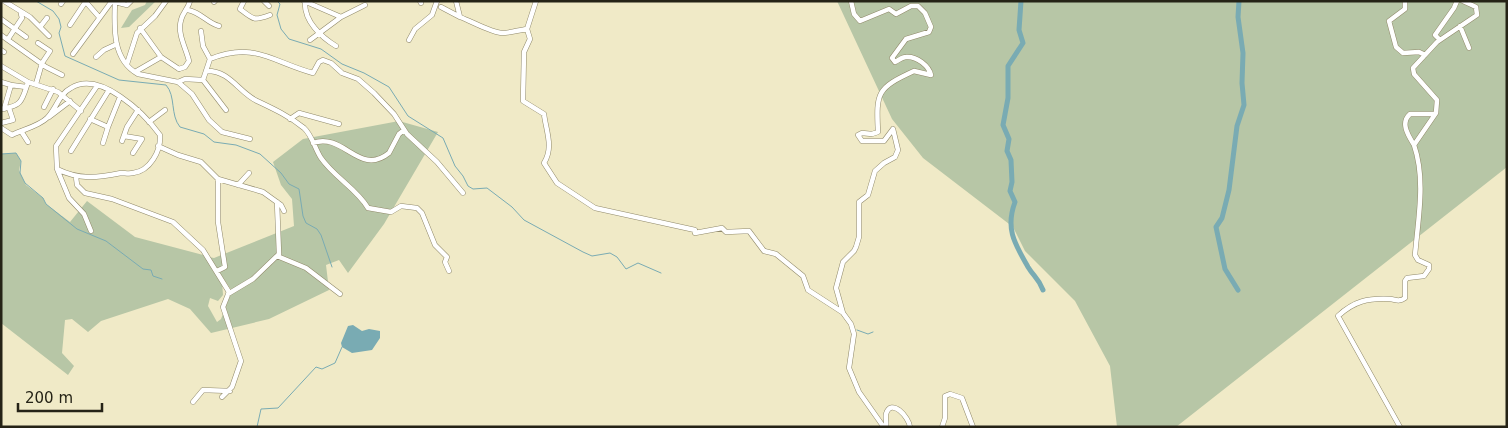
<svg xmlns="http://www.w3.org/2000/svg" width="1508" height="428" font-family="'DejaVu Sans',sans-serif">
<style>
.green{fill:#b7c6a6}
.water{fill:#79abb3}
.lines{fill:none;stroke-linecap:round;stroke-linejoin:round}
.stream{stroke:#79abb3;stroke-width:1}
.river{stroke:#79abb3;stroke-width:5}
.minor-casing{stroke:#90896a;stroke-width:5.5}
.minor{stroke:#fff;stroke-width:4.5}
</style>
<rect width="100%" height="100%" fill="#f0eac7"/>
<!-- green -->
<path class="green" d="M147,1H156L129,27L121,28L132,10L145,5Z
M837,1H1507V167L1176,427H1117L1110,366L1075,301L1025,251L1013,227L923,158L892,119Z
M399,121L438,132L384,224L348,273L339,260L326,265L329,290L269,319L211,333L190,309L168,299L101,321L88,332L72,319L65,320L62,353L74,366L68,375L1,323V154L16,153L21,161L19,170L26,185L43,198L46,204L70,222L87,201L135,237L207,256L222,281L223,295L218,301L210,298L208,306L217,322L221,319L232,291L209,257L214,258L294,226L292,199L281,185L273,162L303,139Z"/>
<!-- water -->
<path class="water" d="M353,325L362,331L369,329L380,331V338L372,350L352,353L342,347L341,343L348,326Z"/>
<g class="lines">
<!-- stream -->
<path class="stream" d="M36,1L53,11L59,19L61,27L59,33L65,56L119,80L166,85C176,96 170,115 180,127L204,134L214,142L236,145L260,154L281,173L289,184L299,189L303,216L306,223L317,229L321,235L332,267
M277,1L280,4L277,15L281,29L289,39L321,49L342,64L364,73L389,87L408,116L443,138L455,166L463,176L468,186L473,189L487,188L512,207L524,220L583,252L592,256L610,253L617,257L626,269L638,263L661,273
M1,154L16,153L21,161L20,173L25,183L43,198L46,204L77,229L106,241L143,269L151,270L153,276L162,279
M857,330L868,334L873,332
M257,427L261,409L278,408L316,367L322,369L335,363L342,347"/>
<!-- river -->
<path class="river" d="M1021,1L1019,30L1023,43L1008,66V98L1003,125L1009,139L1007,151L1011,160L1012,182L1010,191L1015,202C1005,229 1015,244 1028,267C1034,277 1038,277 1043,290
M1238,290L1225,269L1216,227L1222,218L1229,190L1237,126L1244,105L1242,83L1243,53L1238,17L1239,1"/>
<defs>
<path id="minor" d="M4,1L30,17L49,36
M85,1L99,17
M115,1C114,27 112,60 138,74L178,82L185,79L203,80L226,110
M244,1L240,9C254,20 254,21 270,15
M264,1L269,6
M304,1L341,17L365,5
M420,1L421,3
M456,1L460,17C471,21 492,33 502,33C510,33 519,30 527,29
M536,1L527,29L530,39L524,52L523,101L544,114C546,131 554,147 544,163L557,183L595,208L695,230V233L722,228L726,232L749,231L764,251L776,254L803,276L808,290L842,312
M851,1L854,14L860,21L889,9L896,14L911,6H918L925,13L931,27L929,32L906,39L892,58L895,62C899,60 902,57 906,57C917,56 929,66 931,75L914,71C877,88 876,92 878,132L872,134L862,133L858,135L862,141H884L893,129L898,150L895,157L884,163L875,171L868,195L859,202V237L856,247L854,251L843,262L836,288L843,313L851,324L854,334L849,368L859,392L883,426L886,427C887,422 885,419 886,414C891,397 909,417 910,427
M1405,1V9L1389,21L1396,47L1403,53L1419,52L1425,55
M115,2L127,5L131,1
M214,2L215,1
M305,2C304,21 321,37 336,46
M61,4L63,1
M441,7L460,17
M188,10C202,13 207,23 219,26
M1,19L26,37
M70,25L86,1
M1460,26L1469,48
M40,27L47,18
M140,28L161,57L179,69
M201,31L203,46L210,59
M1,35L46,67L62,75
M8,39L22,18L21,14
M310,40L341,17
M409,40L415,29L432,15L437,1
M1440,40L1435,35L1454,8L1457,1
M1,50L4,52
M73,54L112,1
M96,57L104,50L117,44
M127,64L137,33L155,16L166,1
M1,66L28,82L58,92L81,111
M179,69L185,67L189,61C186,48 177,34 181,20C183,12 188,9 190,1
M206,71C230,70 238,92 257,101C274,109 289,116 304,128C312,135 315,149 321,158C334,177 357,189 368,208L391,212L401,206L417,208L422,213L435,245L447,257L445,262L449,271
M135,72L161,57
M203,80L210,59C255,41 272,62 313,73L319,62L323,60L331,63L342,73L358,79L374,93L394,114L407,134L437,162L463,193
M1,82L11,85L4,109
M178,82L192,94L209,120L222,132L250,139
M36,84L42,63L50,51L38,43
M11,85L26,87
M44,107L53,89
M1,109C22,106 22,101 28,82
M49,117L70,101
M90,119L108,127L103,143
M290,119L299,113L339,124
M149,122L165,110
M1,123L13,120L9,108
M108,127L120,97
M1,128L12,135C22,130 39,126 47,118C56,109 59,94 71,88C100,70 144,113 160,135C161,151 150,171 133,173C129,174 125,173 121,173C97,178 79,180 57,169L56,146L97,86
M21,131L28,142
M124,136L142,139L133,153
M122,141L127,127L138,110
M313,143C344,132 359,177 389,153L399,134L404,130
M1414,145C1408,135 1400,123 1410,114H1434
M158,146L178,155L201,162L218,179L263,192L281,205L284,211
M71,151L109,90
M57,169L69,198L84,214L91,231
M76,177L77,185L85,193L112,199L173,222L203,250L229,292L223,307L241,361L232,387L222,397
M238,185L249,173
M277,256L306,268L340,294
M217,271L225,267L218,222V179
M228,294L253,279L279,254L277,202
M193,402L203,390L230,391
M942,427L945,418V396L950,394L962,398L973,427
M1400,427L1338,316C1354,301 1368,298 1390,299C1397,300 1399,302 1405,298V281L1407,278L1424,276L1429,269V265L1418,260L1415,255C1418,219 1426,180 1414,145L1436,113L1437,100L1414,74L1413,68L1437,42L1477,15L1476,7L1463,1"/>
</defs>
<!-- minor casing -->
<use href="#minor" class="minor-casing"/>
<!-- minor -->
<use href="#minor" class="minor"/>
</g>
<!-- border -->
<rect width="1508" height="428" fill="none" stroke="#252316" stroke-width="5"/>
<!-- scale -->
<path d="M18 403v8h84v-8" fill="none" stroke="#252316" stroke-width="2.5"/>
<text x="25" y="403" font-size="15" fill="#252316" stroke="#f0eac7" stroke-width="4" paint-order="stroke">200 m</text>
</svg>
